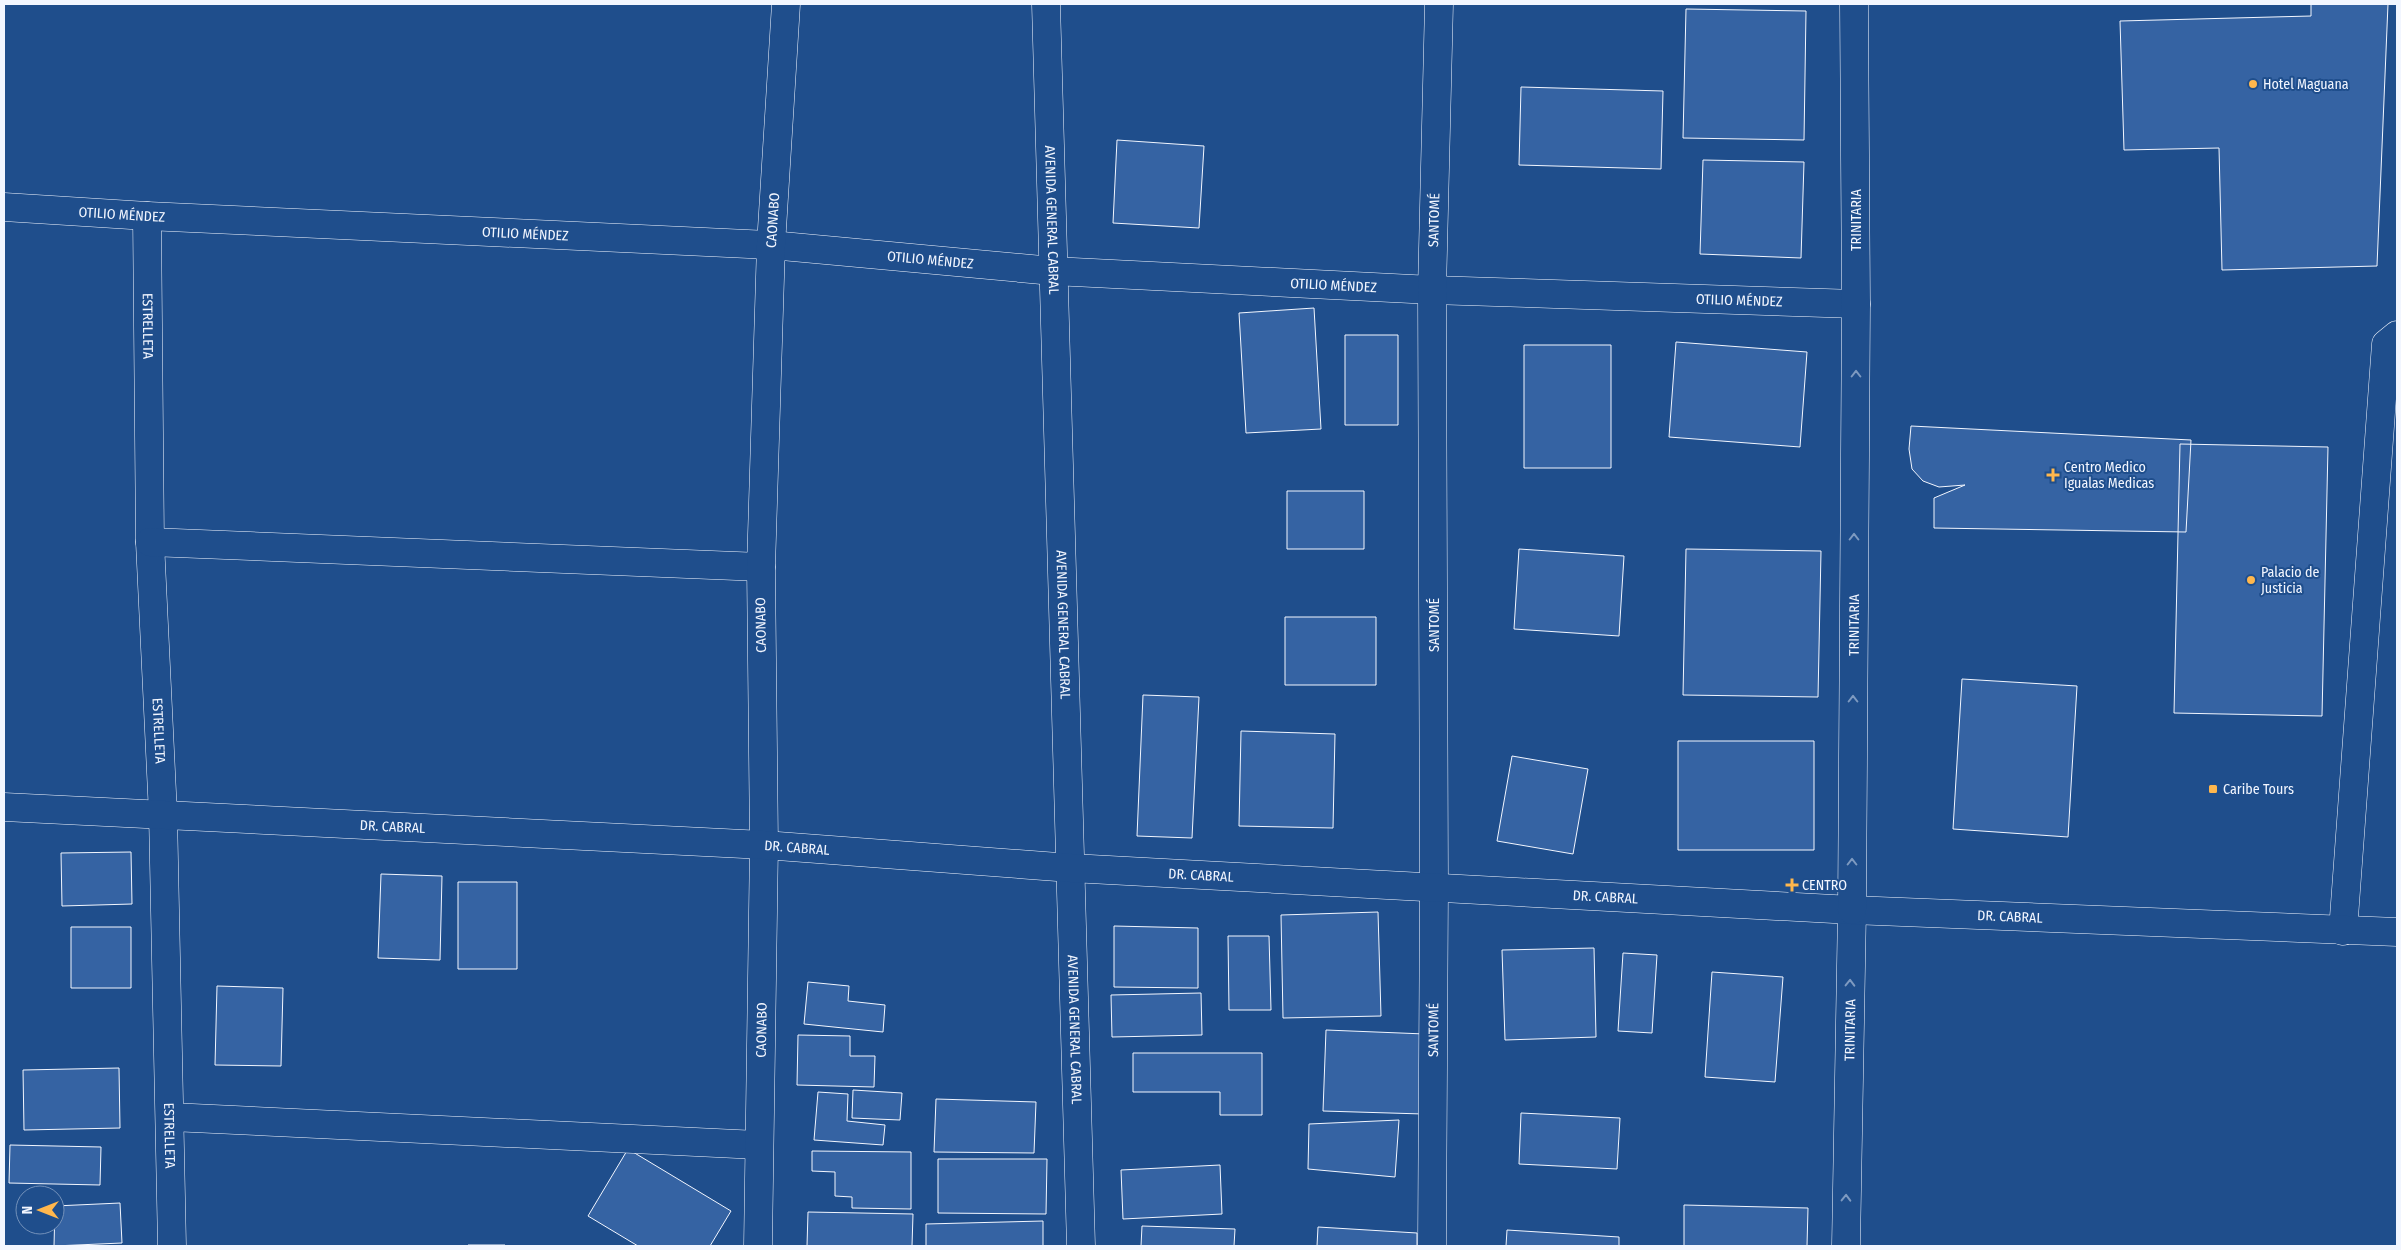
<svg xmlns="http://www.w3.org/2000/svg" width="2401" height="1250" font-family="'Fira Sans Condensed',sans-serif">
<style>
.building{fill:#3563a3;stroke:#f2f6ff}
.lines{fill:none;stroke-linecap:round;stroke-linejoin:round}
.minor-casing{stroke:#f2f6ff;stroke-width:29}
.tertiary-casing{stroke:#f2f6ff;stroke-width:29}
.minor{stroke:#1f4e8c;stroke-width:28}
.tertiary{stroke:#1f4e8c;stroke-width:28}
.oneway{stroke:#7e9ac0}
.poi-dot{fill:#ffb74d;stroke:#1f4e8c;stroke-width:2}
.labels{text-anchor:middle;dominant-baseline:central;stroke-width:4;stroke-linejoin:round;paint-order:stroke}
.poi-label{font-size:14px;fill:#f2f6ff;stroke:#1f4e8c;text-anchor:start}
.street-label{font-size:14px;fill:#f2f6ff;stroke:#1f4e8c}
</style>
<rect width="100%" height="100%" fill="#1f4e8c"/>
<!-- building -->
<path class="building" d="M2311,4H2388L2377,266L2222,270L2219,148L2124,150L2120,21L2311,16Z
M1686,9L1806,11L1804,140L1683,138Z
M1521,87L1663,91L1661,169L1519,165Z
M1117,140L1204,146L1199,228L1113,223Z
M1703,160L1804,162L1801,258L1700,254Z
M1314,308L1321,429L1246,433L1239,313Z
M1345,335H1398V425H1345Z
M1676,342L1807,352L1800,447L1669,437Z
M1524,345H1611V468H1524Z
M1911,426L2191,440L2186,532L1934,528V498L1965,485L1939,487L1923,481L1912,469L1909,449Z
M2180,444L2328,447L2322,716L2174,713Z
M1287,491H1364V549H1287Z
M1519,549L1624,556L1619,636L1514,629Z
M1686,549L1821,551L1818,697L1683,695Z
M1285,617H1376V685H1285Z
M1962,679L2077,686L2068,837L1953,829Z
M1143,695L1199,697L1192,838L1137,836Z
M1241,731L1335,734L1333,828L1239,826Z
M1678,741H1814V850H1678Z
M1512,756L1588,769L1573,854L1497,841Z
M131,852L132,904L62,906L61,853Z
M381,874L442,876L440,960L378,958Z
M458,882H517V969H458Z
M1378,912L1381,1016L1283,1018L1281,915Z
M1114,926L1198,928V988L1114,987Z
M71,927H131V988H71Z
M1228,936H1269L1271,1010H1229Z
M1594,948L1596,1037L1505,1040L1502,950Z
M1623,953L1657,955L1652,1033L1618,1031Z
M1712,972L1783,977L1775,1082L1705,1077Z
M808,982L849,986L848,1001L885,1005L883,1032L804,1024Z
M217,986L283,988L281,1066L215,1065Z
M1201,993L1202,1035L1112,1037L1111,995Z
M1326,1030L1425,1034L1423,1114L1323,1111Z
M798,1035L850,1036V1056H875L874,1087L797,1085Z
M1133,1053H1262V1115H1220V1092H1133Z
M119,1068L120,1128L24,1130L23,1070Z
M853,1090L902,1093L900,1120L852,1118Z
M818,1092L848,1094L847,1121L885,1125L883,1145L814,1140Z
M936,1099L1036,1102L1034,1153L934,1152Z
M1521,1113L1620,1118L1617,1169L1519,1164Z
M1399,1120L1395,1177L1308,1169L1309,1124Z
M10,1145L101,1147L100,1185L9,1183Z
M628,1149L731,1211L710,1246H638L588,1216Z
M812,1151L911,1152V1209L852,1208V1197L835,1196V1172L812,1171Z
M938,1159H1047L1046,1214L938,1213Z
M1220,1165L1222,1214L1123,1219L1121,1170Z
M120,1203L122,1243L54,1246L55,1206Z
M1684,1205L1808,1208L1807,1246H1684Z
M808,1212L913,1214L912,1246H807Z
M1043,1221V1246H926V1224Z
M1142,1226L1235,1229L1234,1246H1141Z
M1318,1227L1417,1233V1246H1317Z
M1507,1230L1619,1237V1246H1506Z
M468,1245H505V1246H468Z"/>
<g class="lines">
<defs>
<g id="minor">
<path id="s1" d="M1046,4L1081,1246"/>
<path id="s2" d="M4,207L147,216L771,245L1053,271L1432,290L1856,304"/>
<path id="s3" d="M147,216L150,542L163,814L172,1246"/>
<path d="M150,542L761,567"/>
<path d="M2343,931L2386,344L2397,335"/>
<path d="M171,1117L758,1145"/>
<path id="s4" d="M758,1246L764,845L761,567L771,245L786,4"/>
<path id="s5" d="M1432,1246L1434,886L1432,290L1439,4"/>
<path id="s6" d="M1846,1246L1852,910"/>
</g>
<g id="tertiary">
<path id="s7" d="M4,807L764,845L1071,868L1852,910L2397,932"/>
<path id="s8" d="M1852,910L1856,304L1854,4"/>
</g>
</defs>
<!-- minor casing -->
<use href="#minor" class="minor-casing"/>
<!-- tertiary casing -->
<use href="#tertiary" class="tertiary-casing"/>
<!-- minor -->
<use href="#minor" class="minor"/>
<!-- tertiary -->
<use href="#tertiary" class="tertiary"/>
</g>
<!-- one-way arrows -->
<defs><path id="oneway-chevron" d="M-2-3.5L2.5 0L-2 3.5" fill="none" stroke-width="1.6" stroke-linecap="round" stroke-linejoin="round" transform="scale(1.25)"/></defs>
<g class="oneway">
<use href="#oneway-chevron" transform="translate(1856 374) rotate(-90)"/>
<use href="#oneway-chevron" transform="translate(1854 537) rotate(-90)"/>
<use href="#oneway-chevron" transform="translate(1853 699) rotate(-90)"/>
<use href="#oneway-chevron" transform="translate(1852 862) rotate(-90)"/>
<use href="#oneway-chevron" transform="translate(1850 983) rotate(-89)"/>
<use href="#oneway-chevron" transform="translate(1846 1198) rotate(-89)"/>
</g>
<!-- markers -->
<g class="poi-dot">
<circle cx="2253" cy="84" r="5"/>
<path d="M2050.5 467.5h5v5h5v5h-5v5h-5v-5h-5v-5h5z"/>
<circle cx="2251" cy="580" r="5"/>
<rect x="2208" y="784" width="10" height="10" rx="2.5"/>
<path d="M1789.5 877.5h5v5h5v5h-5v5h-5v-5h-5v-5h5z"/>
</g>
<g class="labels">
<!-- poi labels -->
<g class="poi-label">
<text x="2263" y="84">Hotel Maguana</text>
<text x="2064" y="467">Centro Medico<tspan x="2064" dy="16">Igualas Medicas</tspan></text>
<text x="2261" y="572">Palacio de<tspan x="2261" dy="16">Justicia</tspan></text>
<text x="2223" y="789">Caribe Tours</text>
<text x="1802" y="885">CENTRO</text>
</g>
<!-- street labels -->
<g class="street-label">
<text stroke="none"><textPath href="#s2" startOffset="118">OTILIO MÉNDEZ</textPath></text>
<text stroke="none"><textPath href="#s4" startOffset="1026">CAONABO</textPath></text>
<text stroke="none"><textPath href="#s1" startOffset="216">AVENIDA GENERAL CABRAL</textPath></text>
<text stroke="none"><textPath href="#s5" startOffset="1026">SANTOMÉ</textPath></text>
<text transform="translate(1856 220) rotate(-90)">TRINITARIA</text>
<text stroke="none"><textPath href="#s2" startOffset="522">OTILIO MÉNDEZ</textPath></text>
<text stroke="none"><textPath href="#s2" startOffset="928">OTILIO MÉNDEZ</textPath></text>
<text stroke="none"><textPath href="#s2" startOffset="1332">OTILIO MÉNDEZ</textPath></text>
<text stroke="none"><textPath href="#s2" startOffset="1738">OTILIO MÉNDEZ</textPath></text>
<text stroke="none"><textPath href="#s3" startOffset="110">ESTRELLETA</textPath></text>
<text transform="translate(761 625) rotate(-91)">CAONABO</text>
<text stroke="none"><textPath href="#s1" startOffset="621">AVENIDA GENERAL CABRAL</textPath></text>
<text transform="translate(1434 625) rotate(-90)">SANTOMÉ</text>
<text stroke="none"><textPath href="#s8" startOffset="285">TRINITARIA</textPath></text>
<text stroke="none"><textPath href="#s3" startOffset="515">ESTRELLETA</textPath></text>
<text stroke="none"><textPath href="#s7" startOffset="389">DR. CABRAL</textPath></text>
<text stroke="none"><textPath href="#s7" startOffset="794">DR. CABRAL</textPath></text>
<text stroke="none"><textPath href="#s7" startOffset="1199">DR. CABRAL</textPath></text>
<text stroke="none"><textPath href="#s7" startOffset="1604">DR. CABRAL</textPath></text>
<text stroke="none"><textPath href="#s7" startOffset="2009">DR. CABRAL</textPath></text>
<text stroke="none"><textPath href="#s4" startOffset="216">CAONABO</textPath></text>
<text stroke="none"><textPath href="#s1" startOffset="1026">AVENIDA GENERAL CABRAL</textPath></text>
<text stroke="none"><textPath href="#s5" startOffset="216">SANTOMÉ</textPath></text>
<text stroke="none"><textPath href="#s6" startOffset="216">TRINITARIA</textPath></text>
<text stroke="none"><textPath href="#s3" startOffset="920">ESTRELLETA</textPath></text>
</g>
</g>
<!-- border -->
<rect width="2401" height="1250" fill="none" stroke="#f2f6ff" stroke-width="10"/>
<!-- north arrow -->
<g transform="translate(40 1210) rotate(270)"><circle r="24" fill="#1f4e8c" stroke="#7391ba"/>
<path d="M0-4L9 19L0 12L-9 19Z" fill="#ffb74d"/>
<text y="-8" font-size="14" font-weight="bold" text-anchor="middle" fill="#f2f6ff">N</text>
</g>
</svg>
